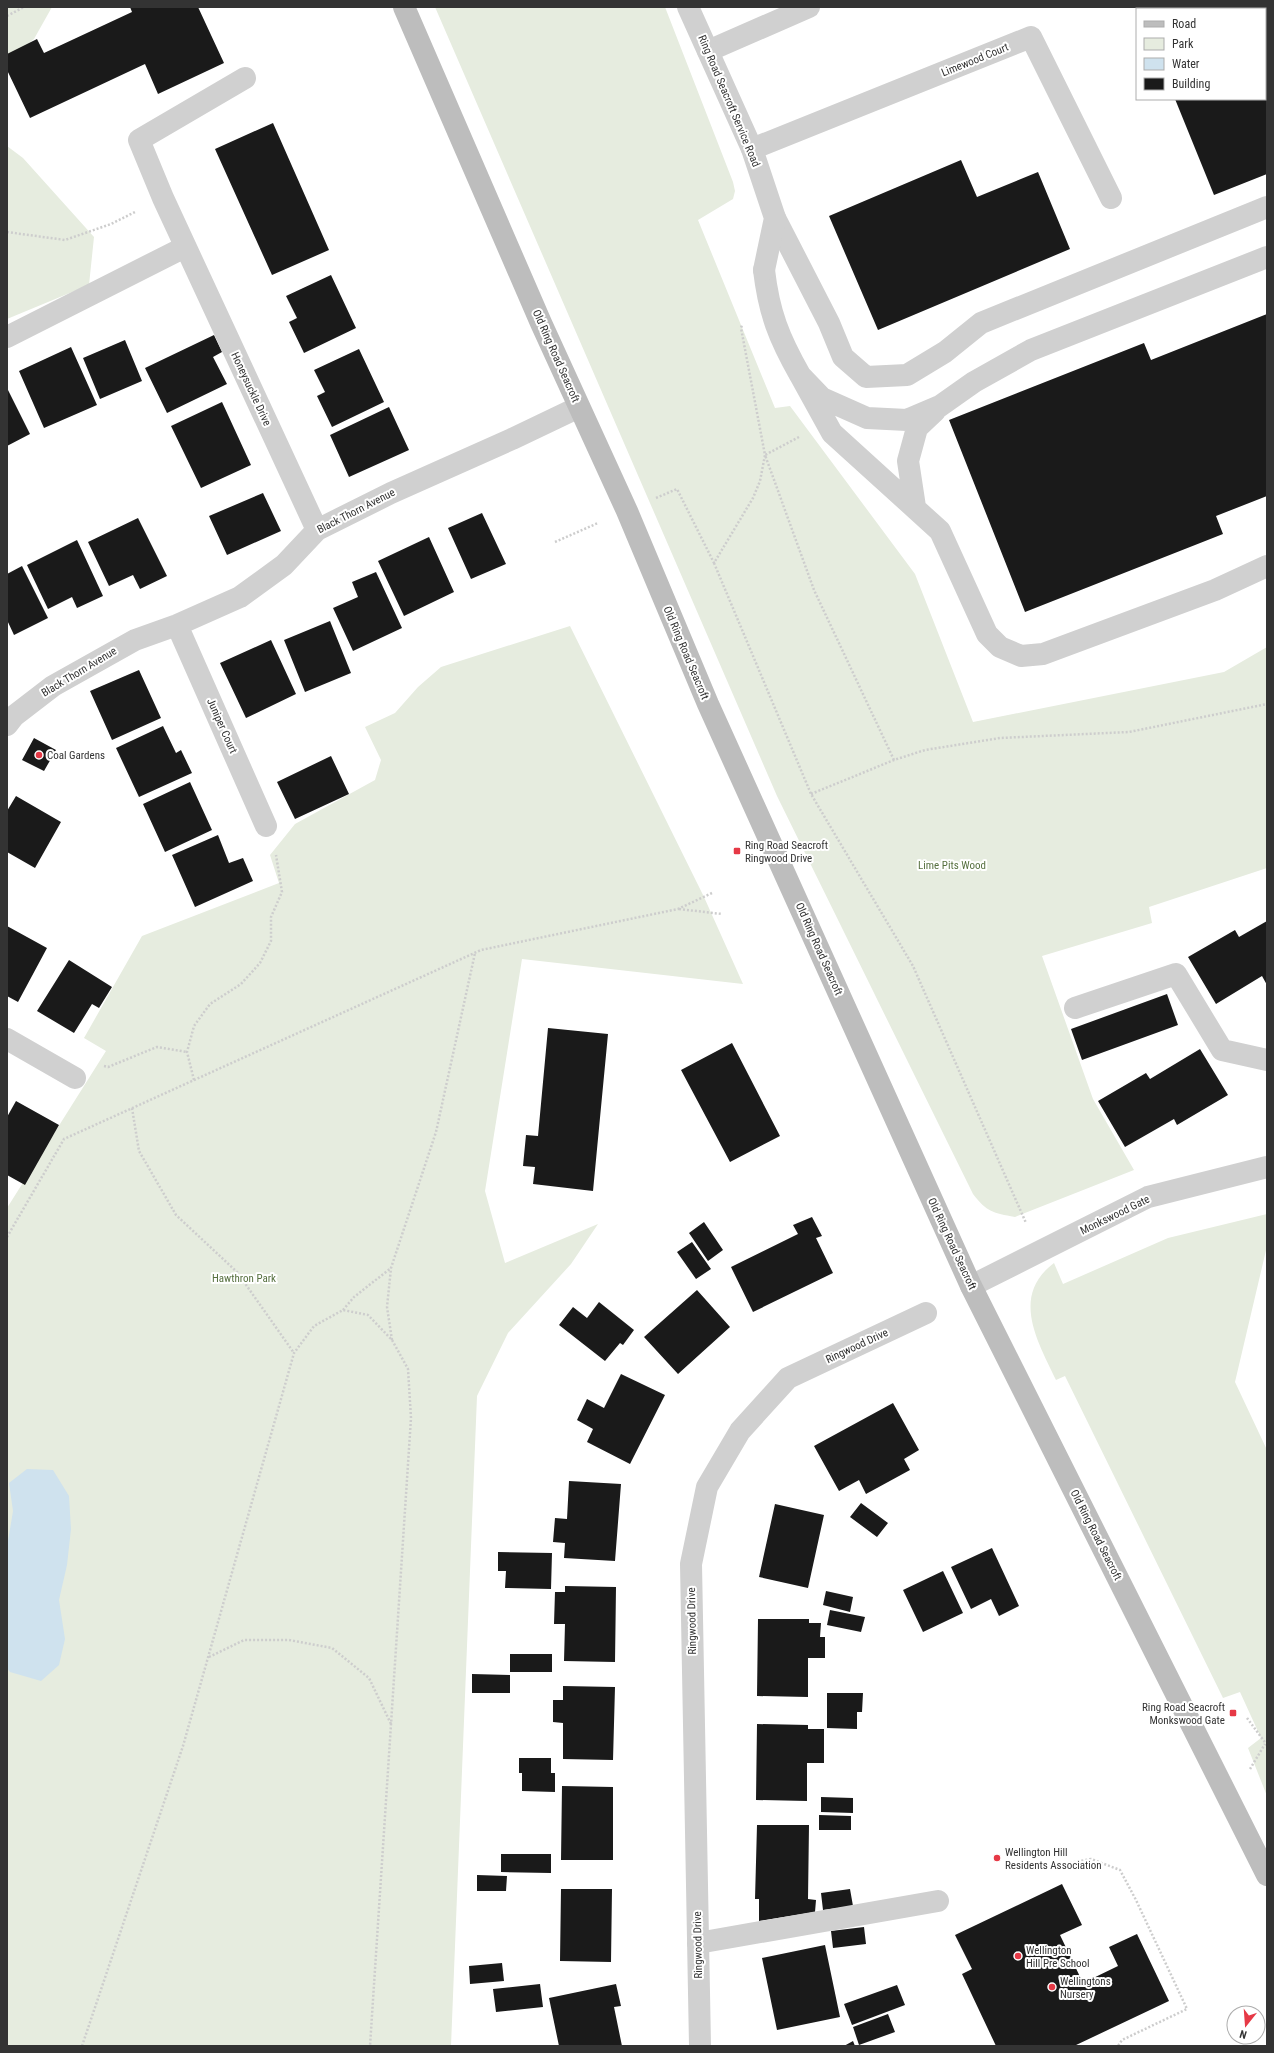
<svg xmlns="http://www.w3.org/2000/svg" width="1274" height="2053" font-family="'Roboto Condensed',sans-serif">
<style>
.green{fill:#e6ecdf}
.water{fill:#cfe2ee}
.building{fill:#1a1a1a}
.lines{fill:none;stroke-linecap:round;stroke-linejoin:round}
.path{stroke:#cdcdcd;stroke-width:2.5;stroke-dasharray:2 2;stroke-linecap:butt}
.lane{stroke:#d0d0d0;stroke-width:22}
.street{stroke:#d0d0d0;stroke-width:22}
.secondary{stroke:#bdbdbd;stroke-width:22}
.poi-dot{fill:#e63946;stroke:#fff;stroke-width:1.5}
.labels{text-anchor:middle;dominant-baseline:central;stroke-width:4;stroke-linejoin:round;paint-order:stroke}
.street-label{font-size:11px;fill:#333;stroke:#fff}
.poi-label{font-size:11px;fill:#333;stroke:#fff;text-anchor:start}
.park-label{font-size:11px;fill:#56703f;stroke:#fff}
</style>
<rect width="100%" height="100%" fill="#fff"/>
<!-- green -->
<path class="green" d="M7,7H52L34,39L7,61Z
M435,7H665L733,182L735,191L733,199L698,220L775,408L790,406L915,574L973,722L1224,672L1267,647V868L1149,907L1152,923L1042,956L1093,1099L1134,1170L1015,1217C993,1213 987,1212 973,1194L777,796Z
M7,146L23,158L94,237L89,285L7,319Z
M570,626L704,897L743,984L522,959L485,1191L505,1263L598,1224L571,1264L508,1333L477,1396L451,2046H7V1208L106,1051L84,1038L142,936L279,883L270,855L295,824L375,780L381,760L365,727L395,713L418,687L441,667Z
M1267,1214V1246L1235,1382L1267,1450V1796L1248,1748L1261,1738L1240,1692L1223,1698L1065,1376L1056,1380C1038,1342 1010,1296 1054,1263L1063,1284L1168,1238Z"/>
<!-- water -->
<path class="water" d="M27,1469L53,1470L69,1496L71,1529L67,1565L59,1600L65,1639L59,1665L41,1681L10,1672L7,1668V1547L13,1511L9,1483Z"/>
<!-- building -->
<path class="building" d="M130,7H198L224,63L158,94L145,64L30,118L7,70V54L37,39L44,53L132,12Z
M1138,7H1261V9H1139Z
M1265,18L1267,23V174L1214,195L1175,99H1265Z
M273,123L329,250L272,275L215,149Z
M961,160L977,197L1038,172L1070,249L878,330L829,216Z
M331,275L356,328L304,353L289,322L297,318L286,296Z
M1267,314V496L1216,516L1223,534L1025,612L949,420L1144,343L1151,360Z
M214,335L222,352L213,357L227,384L167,413L145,368Z
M125,340L142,381L100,399L83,358Z
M71,347L97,405L44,428L19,371Z
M359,349L384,402L332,427L317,396L325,392L314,370Z
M7,388L30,434L7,446Z
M222,402L251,465L201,488L171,426Z
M389,407L409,450L349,477L330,435Z
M263,493L281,531L227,555L209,516Z
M482,513L506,564L471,579L448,528Z
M138,518L167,576L140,589L133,575L109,586L88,542Z
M429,537L454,592L404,616L378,561Z
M77,540L103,596L77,608L72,597L48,609L27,565Z
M22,566L48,618L14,635L7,620V574Z
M376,572L402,628L353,651L333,608L358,597L352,582Z
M330,621L351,673L305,692L284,640Z
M271,640L296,694L246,718L220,663Z
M139,670L161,718L112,740L90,691Z
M163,726L176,753L181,750L192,773L139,797L116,748Z
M34,738L56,750L44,771L22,760Z
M331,756L349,794L295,819L277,782Z
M190,782L212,830L165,852L143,804Z
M16,796L61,822L35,868L7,852V811Z
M218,835L229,863L243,858L253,881L195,907L172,855Z
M1267,921V985L1262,976L1216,1004L1188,957L1235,930L1239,937Z
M7,926L47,948L18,1002L7,996Z
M69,960L112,987L99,1008L92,1004L74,1033L37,1011Z
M1167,994L1178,1025L1082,1060L1071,1029Z
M548,1028L608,1034L593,1191L533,1184L535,1167L523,1166L526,1135L538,1136Z
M732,1043L780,1136L730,1162L681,1070Z
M1200,1049L1228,1095L1177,1125L1174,1119L1125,1147L1098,1101L1146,1073L1150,1079Z
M16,1101L59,1125L25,1185L7,1175V1117Z
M812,1217L822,1236L816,1238L833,1273L753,1312L731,1267L798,1234L793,1225Z
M704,1222L723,1250L708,1261L689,1233Z
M692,1242L711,1269L696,1279L677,1252Z
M697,1290L730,1327L678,1374L644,1337Z
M599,1302L634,1330L623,1345L620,1343L605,1361L559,1325L573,1307L587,1318Z
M621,1374L665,1395L630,1464L587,1442L593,1429L577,1420L587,1399L604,1408Z
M893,1403L919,1450L904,1459L910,1470L866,1494L859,1480L839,1491L814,1446Z
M569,1481L621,1484L615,1561L564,1558L565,1543L553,1542L555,1518L567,1519Z
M861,1503L888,1523L877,1537L850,1517Z
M775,1504L824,1515L808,1588L759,1577Z
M992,1548L1019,1606L999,1616L991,1599L971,1609L951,1567Z
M498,1552L552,1553L551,1589L505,1588L506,1571H498Z
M943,1571L963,1613L923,1632L903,1590Z
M565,1586L616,1587L615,1662L564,1661L565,1624H554L555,1592H565Z
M826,1591L853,1597L850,1612L823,1605Z
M830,1610L865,1617L861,1632L827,1625Z
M758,1619H809V1623H821L820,1637H825V1658H808V1697L757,1696Z
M510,1654H552V1672H510Z
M472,1674L510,1675V1693H472Z
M563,1686L615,1687L613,1760L563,1759V1723L553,1722V1700H563Z
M827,1693H863L862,1712H857V1729L827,1728Z
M757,1724L808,1725V1729H824V1763H807V1801L756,1800Z
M519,1758H551V1773H555V1792L522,1791V1773H519Z
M562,1786L613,1787V1860H561Z
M821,1797L853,1798V1813L821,1812Z
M819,1815L851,1816V1830H819Z
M757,1825H809L808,1899L816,1900L815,1912L759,1921V1899H755Z
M501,1854H551V1873L501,1872Z
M477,1875L507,1876L506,1891H477Z
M1062,1884L1082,1925L1060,1935L1083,1983L1118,1966L1109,1947L1137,1934L1169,2001L1074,2046H996L962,1974L972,1969L955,1935Z
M561,1889H612L611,1962L560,1961Z
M850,1889L853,1906L823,1910L821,1893Z
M864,1927L866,1944L833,1948L831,1931Z
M825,1945L840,2017L777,2030L762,1958Z
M502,1963L504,1981L470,1984L469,1966Z
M540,1984L543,2007L496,2012L493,1989Z
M616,1984L621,2006L614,2007L622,2046H559L549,1998Z
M897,1985L905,2005L852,2025L844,2004Z
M888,2014L895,2032L859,2045L853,2027Z
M853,2041L855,2046H844Z"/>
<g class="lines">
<!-- path -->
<path class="path" d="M7,16L24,7
M7,232L65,240L111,224L135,212
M799,437L765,455L814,590L894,760
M656,498L677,489L714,563L753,498L760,481L765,455L741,328L742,325
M555,542L598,523
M714,563L811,794L913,966L1026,1223
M811,794L894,760L925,750L1000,738L1129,732L1267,704
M679,909L722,914
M104,1066L108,1067L157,1047L187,1052
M194,1080L187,1052L194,1026L210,1004L241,984L260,963L271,941V917L282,892L276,855
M132,1108L139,1151L176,1215L237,1272L294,1353
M7,1237L64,1139L481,950L678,909L712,893
M343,1310L354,1297L391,1268
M392,1340L387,1307L391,1268L436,1132L475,953
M209,1657L244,1640H289L332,1648L369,1678L391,1724
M1247,1718L1267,1745
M1250,1769L1265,1744
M1042,1868L1091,1859L1120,1870L1136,1900L1187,2009L1122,2040L1118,2046
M82,2046L183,1746L294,1353L314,1326L343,1310L368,1315L392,1340L408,1369L411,1418L370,2046"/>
<!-- lane -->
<path class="lane" d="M708,51L809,7
M752,149L1031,37L1111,198
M775,218L829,323L843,357L866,377L907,375L945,352L981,323L1267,207
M1267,257L1031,350L974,382L940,406L907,420L867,418L822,398L800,375L832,433L940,531L987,634L1000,647L1021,656L1043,654L1215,590L1267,566
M764,270C769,313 779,338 800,375
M915,507L908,461L917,428L935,411
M1075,1008L1176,974L1222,1050L1267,1060
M698,1943L938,1901"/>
<!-- street -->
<path class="street" d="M688,7L752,149L775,218L764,270
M245,78L139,140L163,198L317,530
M7,337L185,247
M177,625L266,826
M7,725L14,716L53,686L135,640L177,625L240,597L284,565L317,530L391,493L512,439L579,407
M7,1039L75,1078
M971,1286L1148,1197L1267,1167
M700,2046L691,1564L707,1487L740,1431L788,1378L926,1313"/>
<!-- secondary -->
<path class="secondary" d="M404,7L541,323L627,511L708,704L971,1286L1267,1875"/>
</g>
<!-- markers -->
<g class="poi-dot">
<circle cx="39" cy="755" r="4"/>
<rect x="733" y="847" width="8" height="8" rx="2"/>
<rect x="1229" y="1709" width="8" height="8" rx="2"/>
<circle cx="997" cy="1858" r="4"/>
<circle cx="1018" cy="1956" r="4"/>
<circle cx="1052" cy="1987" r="4"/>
</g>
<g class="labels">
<!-- street labels -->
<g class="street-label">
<text transform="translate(975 60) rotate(-22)">Limewood Court</text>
<text transform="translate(729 101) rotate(67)">Ring Road Seacroft Service Road</text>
<text transform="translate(556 356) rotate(66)">Old Ring Road Seacroft</text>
<text transform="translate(251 389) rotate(65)">Honeysuckle Drive</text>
<text transform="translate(356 511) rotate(-27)">Black Thorn Avenue</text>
<text transform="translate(686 653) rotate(67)">Old Ring Road Seacroft</text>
<text transform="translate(79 672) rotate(-31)">Black Thorn Avenue</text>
<text transform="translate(222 726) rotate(66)">Juniper Court</text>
<text transform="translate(819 949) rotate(66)">Old Ring Road Seacroft</text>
<text transform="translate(1115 1215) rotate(-26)">Monkswood Gate</text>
<text transform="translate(952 1244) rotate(65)">Old Ring Road Seacroft</text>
<text transform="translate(857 1346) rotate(-25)">Ringwood Drive</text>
<text transform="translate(1096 1535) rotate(63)">Old Ring Road Seacroft</text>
<text transform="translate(692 1621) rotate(-91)">Ringwood Drive</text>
<text transform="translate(698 1945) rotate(-91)">Ringwood Drive</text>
</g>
<!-- poi labels -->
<g class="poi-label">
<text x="47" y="755">Coal Gardens</text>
<text x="745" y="845">Ring Road Seacroft<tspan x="745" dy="13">Ringwood Drive</tspan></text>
<text x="1225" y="1707" text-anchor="end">Ring Road Seacroft<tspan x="1225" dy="13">Monkswood Gate</tspan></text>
<text x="1005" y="1852">Wellington Hill<tspan x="1005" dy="13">Residents Association</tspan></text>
<text x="1026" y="1950">Wellington<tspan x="1026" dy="13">Hill Pre School</tspan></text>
<text x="1060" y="1981">Wellingtons<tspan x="1060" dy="13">Nursery</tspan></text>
</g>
<!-- park labels -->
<g class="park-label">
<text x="952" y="865">Lime Pits Wood</text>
<text x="244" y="1278">Hawthron Park</text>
</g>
</g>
<!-- border -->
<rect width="1274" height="2053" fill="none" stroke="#333333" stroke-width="16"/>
<!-- legend -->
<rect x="1136" y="8" width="130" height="92" fill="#ffffff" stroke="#adadad"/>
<rect x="1144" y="21" width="20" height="6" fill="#bdbdbd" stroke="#adadad"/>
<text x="1172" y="28" font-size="12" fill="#333333">Road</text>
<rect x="1144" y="38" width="20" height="12" fill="#e6ecdf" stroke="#adadad"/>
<text x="1172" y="48" font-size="12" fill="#333333">Park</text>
<rect x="1144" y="58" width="20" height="12" fill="#cfe2ee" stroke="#adadad"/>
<text x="1172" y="68" font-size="12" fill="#333333">Water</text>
<rect x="1144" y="78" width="20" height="12" fill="#1a1a1a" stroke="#adadad"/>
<text x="1172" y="88" font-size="12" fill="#333333">Building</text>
<!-- north arrow -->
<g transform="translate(1246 2025) rotate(197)"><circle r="19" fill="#ffffff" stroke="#adadad"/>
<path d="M0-3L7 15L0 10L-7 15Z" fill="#e63946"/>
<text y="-6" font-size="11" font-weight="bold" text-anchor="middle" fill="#333333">N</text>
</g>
</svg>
